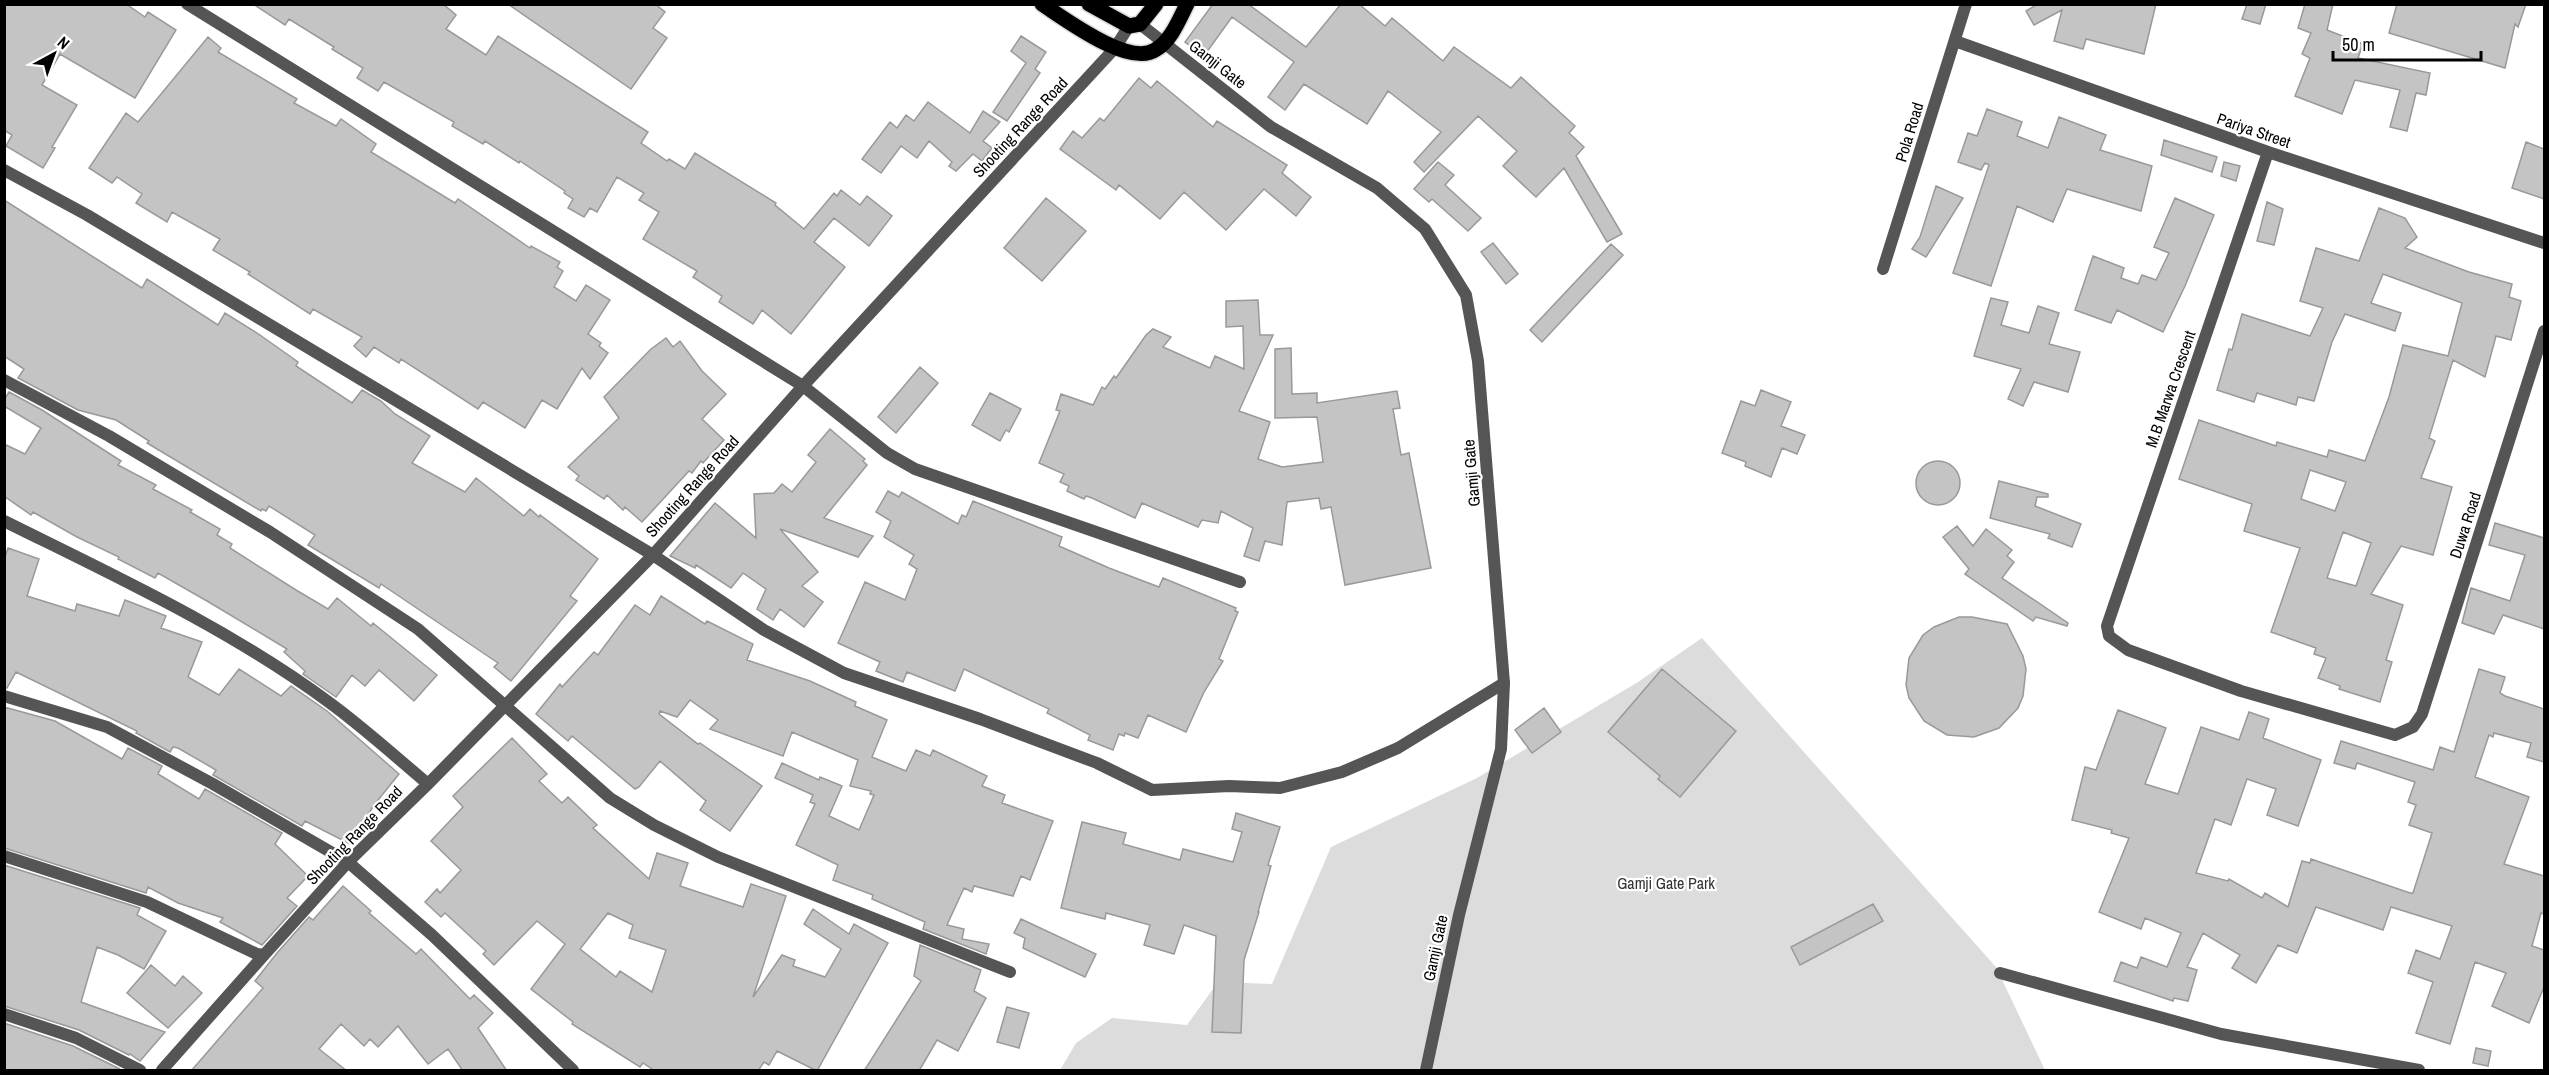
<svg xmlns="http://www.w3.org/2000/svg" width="2549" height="1075" font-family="'Archivo Narrow',sans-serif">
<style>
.green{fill:#dcdcdc}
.building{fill:#c4c4c4;stroke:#999;stroke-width:1.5;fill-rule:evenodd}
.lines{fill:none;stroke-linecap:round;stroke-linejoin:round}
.primary-casing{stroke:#dbdbdb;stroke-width:18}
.service{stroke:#555;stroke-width:12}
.minor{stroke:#555;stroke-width:12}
.primary{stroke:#000;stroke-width:15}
.labels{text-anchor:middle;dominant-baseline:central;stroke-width:4.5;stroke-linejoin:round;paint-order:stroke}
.street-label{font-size:16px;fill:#000;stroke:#fff}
.park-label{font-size:16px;fill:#333;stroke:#fff}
</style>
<rect width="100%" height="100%" fill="#fff"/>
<!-- green -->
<path class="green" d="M1702,638L1996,967L2045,1070H1060L1076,1043L1112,1018L1187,1025L1218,982L1272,984L1331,847L1477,778L1638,682Z"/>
<!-- building -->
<path class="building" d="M4,4H126L145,17L148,12L176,30L135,98L60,54L42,85L77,105L52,147L55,148L43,168L6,146L12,135L4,130Z
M253,4H443L456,15L446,29L486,55L498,36L648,132L641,143L667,161L669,159L685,169L695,153L776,203L775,205L804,229L834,193L837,196L841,190L860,205L867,196L892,216L869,246L834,218L814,242L845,267L791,334L762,310L753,324L719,302L722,296L693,277L697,271L643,239L659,212L639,200L644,193L617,177L597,212L590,208L584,217L568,208L573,199L564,193L565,191L520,161L519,163L485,141L483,144L452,126L454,122L384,82L378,91L357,78L363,68L332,49L334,47L289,19L285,25Z
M508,4H655L665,12L653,28L667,38L631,89Z
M1213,4H1248L1306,47L1341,4H1359L1385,26L1392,18L1443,61L1454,47L1511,88L1521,77L1575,126L1569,133L1584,147L1576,156L1622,234L1607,242L1564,168L1536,197L1503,166L1517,151L1478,116L1424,172L1414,162L1441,132L1388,91L1367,124L1304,84L1285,110L1268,97L1294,62L1232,17L1204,56L1185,42Z
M2038,4H2156L2144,54L2086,39L2083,49L2054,41L2062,10L2034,25L2026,11Z
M2247,4H2266L2260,24L2242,19Z
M2305,4H2333L2327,30L2363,44L2358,58L2430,73L2426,95L2416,93L2407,131L2390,127L2400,90L2355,80L2342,114L2295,96L2310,58L2302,54L2311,33L2298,28Z
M2397,4H2526L2518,27L2515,24L2505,68L2389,33Z
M1021,36L1046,52L1035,69L1040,73L1007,121L993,112L1026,63L1011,51Z
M208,37L221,48L218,52L297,99L294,103L336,126L341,119L376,144L371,152L455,203L458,199L530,248L531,246L560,262L557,267L563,271L554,287L576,301L586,285L610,300L588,334L601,343L599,346L608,353L590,379L582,368L557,409L542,400L525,428L483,402L478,409L401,359L399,363L374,347L366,357L354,346L362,337L313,309L310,314L248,274L250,272L213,250L220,239L172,212L167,222L136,203L142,194L117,177L112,183L89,168L126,113L138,122Z
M1139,78L1151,88L1157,81L1213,127L1217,121L1287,165L1282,173L1311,197L1296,216L1264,189L1226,230L1184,192L1160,219L1119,185L1116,190L1060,149L1073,131L1082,138L1100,118L1104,121Z
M928,102L970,133L983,111L1000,122L983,141L992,148L982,161L973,154L956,171L949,166L952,162L929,141L917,158L901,146L881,173L862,159L890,122L897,128L906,115L914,121Z
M1987,109L2022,122L2017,136L2048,148L2059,117L2106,135L2100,150L2152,166L2141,211L2067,189L2053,222L2017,206L1991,286L1953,273L1989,165L1985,163L1981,170L1958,162L1968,133L1977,136Z
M2164,140L2217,157L2212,172L2161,155Z
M2526,142L2544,149V199L2512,188Z
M1438,162L1454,175L1445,185L1481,218L1468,231L1432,199L1429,202L1414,189Z
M2224,162L2240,166L2236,181L2221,176Z
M1936,186L1963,198L1926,257L1912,249L1920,237Z
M1046,198L1086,231L1042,281L1004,248Z
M2175,198L2214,215L2185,286L2163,332L2117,310L2111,323L2075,310L2093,256L2124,268L2121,278L2138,284L2142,275L2156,280L2169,253L2154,247Z
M4,200L142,288L147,279L218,325L225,313L260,335L298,362L296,366L352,403L362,390L381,401L395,414L430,436L412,463L465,492L476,478L524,516L530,509L539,517L540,515L598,559L570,596L577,601L511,681L494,667L498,663L381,584L379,588L308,545L315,535L269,506L266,511L262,509L261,511L147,443L149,441L116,420L78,410L18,378L24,369L4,356Z
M2267,202L2283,209L2274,245L2257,241Z
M2379,208L2405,218L2417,237L2405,248L2469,272L2512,284L2509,297L2521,301L2511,340L2496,336L2485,377L2453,360L2429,438L2435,441L2421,478L2452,487L2433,555L2401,546L2371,594L2403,605L2386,660L2392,662L2380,702L2339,689L2340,686L2318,678L2326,658L2314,654L2316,648L2271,632L2300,548L2244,531L2252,504L2179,479L2199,420L2276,446L2277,442L2327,457L2329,450L2365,461L2389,397L2403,345L2448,356L2462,303L2383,274L2371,303L2401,313L2395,331L2345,314L2332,342L2314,401L2298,397L2296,405L2257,393L2254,402L2217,390L2229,349L2232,350L2242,314L2310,336L2323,308L2300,301L2316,248L2359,261ZM2310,470L2346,482L2335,511L2301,499ZM2343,532L2371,543L2356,586L2327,578Z
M1493,243L1518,274L1506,284L1481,252Z
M1611,244L1623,255L1542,342L1530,330Z
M1991,298L2008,302L2001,325L2029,333L2038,306L2059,313L2049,344L2080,352L2068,392L2034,382L2023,406L2008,399L2021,369L1974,356Z
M1258,300L1260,335H1273L1239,411L1270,422L1258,459L1282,467L1323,462L1317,417L1275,418V349L1291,348L1292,394L1317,393V403L1397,391L1400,408L1393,409L1401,455L1409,453L1431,568L1345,585L1331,507L1321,509L1319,498L1287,502L1282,545L1265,541L1259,561L1244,556L1253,528L1221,511L1218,523L1202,520L1198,527L1142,503L1135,518L1092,498L1086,496L1084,499L1067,491L1069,486L1060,482L1064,474L1039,463L1060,411L1056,410L1061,394L1093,405L1102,387L1105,389L1114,376L1116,378L1146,335L1153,329L1171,337L1163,347L1210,368L1215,356L1244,369L1243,326L1226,327V301Z
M666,338L673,347L680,341L702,371L726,394L702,419L724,440L703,463L701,461L692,473L689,471L642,522L625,507L623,510L607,495L604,499L576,480L579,476L568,467L619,418L604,397L651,349Z
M920,367L938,383L896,433L878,417Z
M1761,390L1791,402L1781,426L1805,435L1797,454L1782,448L1771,477L1745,466L1746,462L1722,453L1741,401L1755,406Z
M9,392L42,410L121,461L118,465L156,485L153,489L192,510L190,512L220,529L217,535L232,544L230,548L296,590L328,609L337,598L371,626L373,623L437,675L414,701L379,670L365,686L352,675L336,697L303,674L305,671L284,652L287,649L207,601L158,573L155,578L118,559L119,557L77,537L33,512L31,515L4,496V444L25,454L41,428L4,406V400Z
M990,393L1021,409L1009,432L1006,430L1000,441L972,425Z
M830,429L865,459L863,461L867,465L824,518L873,536L858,557L780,529L818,572L802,586L823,602L804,627L780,609L773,620L757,609L766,589L743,573L731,588L696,565L695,568L670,556L715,503L756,538L754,494L774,493L782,484L792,492L816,462L808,455Z
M1916 483a22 22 0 1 1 44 0a22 22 0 1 1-44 0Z
M1999,481L2048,494V497H2037L2035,506L2081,524L2072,547L2048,538L2050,534L1990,518Z
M888,491L899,497L902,492L958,524L962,515L966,517L973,501L1062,537L1059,546L1109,568L1159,587L1163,578L1236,608L1235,611L1238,612L1219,659L1223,661L1204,692L1186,732L1148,715L1138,738L1125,733L1124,736L1119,734L1113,750L1088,740L1090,735L1047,713L1049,709L964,669L955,691L907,672L903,682L876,671L880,662L838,643L865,582L905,600L917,569L909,564L914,555L884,537L891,521L876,512Z
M2495,523L2544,538V629L2503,615L2494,634L2462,623L2471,588L2510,601L2525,555L2489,545Z
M1957,526L1973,546L1986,529L2012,550L2007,556L2014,562L2002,578L2068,623L2067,626L2036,617L2033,621L1965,574L1969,569L1943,537Z
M8,548L39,559L27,596L75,611L77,604L119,616L125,600L166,616L161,628L202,642L188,677L219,695L239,669L281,696L291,686L327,711L399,774L374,805L350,844L305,821L302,826L213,775L216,770L178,748L173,747L170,752L136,733L137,731L16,672L7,688H4V560Z
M661,596L705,624L707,621L753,644L747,660L810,681L856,702L855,706L887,720L872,757L906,771L916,750L930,756L933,750L987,776L982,786L1005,795L1002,803L1053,821L1030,880L1021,876L1013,896L974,886L972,892L964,888L947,925L964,929L962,939L989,944L986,954L923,929L925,922L872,899L873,895L833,880L838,865L796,845L815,804L810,802L813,795L775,778L782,763L819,780L820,777L842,786L829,816L859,830L874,795L870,794L871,791L850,786L858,760L792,732L783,756L710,729L718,720L690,700L677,717L660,711L659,714L698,744L700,743L762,786L730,831L700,810L706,801L660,761L639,787L635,789L572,736L568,741L536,714L560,684L562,687L594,652L598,655L635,605L650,615Z
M1959,617H1972L2007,624L2023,656L2026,669L2023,696L2018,708L1999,728L1974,737L1947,735L1924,721L1909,698L1906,685L1909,658L1923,635L1934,627Z
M1662,669L1736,731L1680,797L1658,779L1660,776L1608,732Z
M2479,669L2505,677L2500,693L2505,696L2544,709V762L2527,757L2531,743L2494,733L2493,737L2489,735L2475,777L2529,797L2504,864L2544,876V914L2541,913L2532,946L2544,950V987L2529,1023L2492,1006L2506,973L2475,962L2450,1044L2416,1033L2433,982L2408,973L2416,950L2440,959L2452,926L2391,907L2383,930L2316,907L2297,953L2278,945L2256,983L2232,968L2240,955L2203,933L2187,967L2197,970L2188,1001L2174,998L2173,1001L2114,981L2121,962L2137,968L2141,957L2167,967L2181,933L2145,918L2141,929L2099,912L2129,838L2111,833L2112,830L2072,820L2085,767L2096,770L2118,710L2166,728L2145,784L2178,794L2201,727L2239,740L2249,712L2269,719L2263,738L2321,760L2298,826L2267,815L2276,789L2247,779L2231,825L2215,819L2196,873L2228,881L2229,879L2262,898L2265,893L2288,907L2302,861L2310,863L2311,859L2410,893H2413L2432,833L2409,825L2416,805L2408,802L2415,782L2357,763L2355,769L2334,763L2341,741L2433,770L2440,747L2454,752Z
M4,707L55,721L122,759L128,748L162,766L158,774L199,799L205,789L282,833L275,844L308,876L287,898L297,906L262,945L220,922L223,918L178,903L148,887L146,893L4,848Z
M1544,708L1561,732L1532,753L1515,730Z
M512,738L547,774L539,781L562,803L568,797L597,825L593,828L649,879L657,853L688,863L680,886L743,907L751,884L786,896L753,997L782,955L795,960L793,966L825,977L841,949L804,924L813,909L849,934L854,924L888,943L817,1071L777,1051L769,1065L764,1062L758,1071H655L643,1063L640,1067L572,1024L573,1022L531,989L565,944L537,921L494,965L483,954L486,951L445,913L441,917L425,902L437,889L440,893L461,870L431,841L463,807L453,796ZM608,913L633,925L629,938L666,950L652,992L620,971L616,977L580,949Z
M1236,813L1280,827L1268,865L1271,866L1258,912H1259L1244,960L1241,1033L1212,1032L1216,936L1184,925L1174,954L1144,945L1150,925L1106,913L1105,919L1061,908L1082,822L1126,833L1123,844L1180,860L1183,849L1233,862L1242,832L1232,829Z
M4,865L140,908L137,915L166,931L144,969L118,955L97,947L81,1002L165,1032L140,1061L130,1054L129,1055L79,1030L4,1006Z
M343,886L371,911L369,913L416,954L421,949L470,999L474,995L493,1013L478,1028L507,1071H463L448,1049L428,1064L398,1026L378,1047L370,1039L364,1046L341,1024L319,1049L347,1071H191L263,988L255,981L277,953L309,917L313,920Z
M1873,904L1883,921L1800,965L1791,947Z
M1021,919L1096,954L1085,977L1023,948L1025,938L1014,933Z
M920,945L981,970L974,991L986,998L958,1051L937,1040L919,1071H864L921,981L914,976Z
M151,965L175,986L183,976L202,993L168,1028L127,993Z
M1007,1007L1029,1013L1019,1048L997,1042Z
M4,1023L73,1046L120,1069L4,1071Z
M2476,1048L2491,1051L2488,1066L2473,1063Z"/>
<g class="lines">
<defs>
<path id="primary" d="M1042,4C1065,19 1129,67 1155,50C1171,41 1179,20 1187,4
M1089,4L1129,26L1140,24L1156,4"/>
</defs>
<!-- primary casing -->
<use href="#primary" class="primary-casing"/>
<!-- service -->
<path class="service" d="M1426,1070L1459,915L1501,749L1504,683"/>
<!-- minor -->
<path class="minor" d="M187,4L803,386L887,453L915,469L1240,582
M1955,41L2268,152L2544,243
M2268,152L2107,626L2109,636L2128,650L2241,691L2395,735L2413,727L2422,714L2544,331
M4,170L87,215L653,555L764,630L844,673L980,719L1097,763L1152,790L1229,786L1280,788L1342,772L1398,748L1504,683L1478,361L1466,295L1425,229L1377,188L1271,127L1140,24
M1883,269L1966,4
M4,380L109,436L270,532L418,629L610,798L654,825L718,857L1010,972
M4,521C115,576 230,629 330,703C364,728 396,757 428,784
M4,696L107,727L213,784L348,862L432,935L573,1070
M4,856L147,902L257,954L264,955L348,862L428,784L653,555L803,386L1115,48L1129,26
M2000,973L2221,1034L2419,1070
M4,1014L76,1038L140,1070
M162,1070L264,955"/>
<!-- primary -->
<use href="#primary" class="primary"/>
</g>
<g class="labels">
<!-- street labels -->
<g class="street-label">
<text transform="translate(1218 64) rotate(38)">Gamji Gate</text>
<text transform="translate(1020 127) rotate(-47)">Shooting Range Road</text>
<text transform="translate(2254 130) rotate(19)">Pariya Street</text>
<text transform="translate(1909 132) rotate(-73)">Pola Road</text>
<text transform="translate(2170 389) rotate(-71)">M.B Marwa Crescent</text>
<text transform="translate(1471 473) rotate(-95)">Gamji Gate</text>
<text transform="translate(692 486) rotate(-48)">Shooting Range Road</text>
<text transform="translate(2465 525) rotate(-72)">Duwa Road</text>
<text transform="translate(354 835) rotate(-46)">Shooting Range Road</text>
<text transform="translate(1435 948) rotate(-78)">Gamji Gate</text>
</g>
<!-- park labels -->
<g class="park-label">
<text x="1666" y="883">Gamji Gate Park</text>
</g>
</g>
<!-- border -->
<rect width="2549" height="1075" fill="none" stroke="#000000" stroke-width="12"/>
<!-- north arrow -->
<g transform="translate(54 54) rotate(41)" stroke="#ffffff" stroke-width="4.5" paint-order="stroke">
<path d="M0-4.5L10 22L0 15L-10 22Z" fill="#000000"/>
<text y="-9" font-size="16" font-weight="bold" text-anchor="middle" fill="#000000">N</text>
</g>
<!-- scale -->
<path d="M2333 51v9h148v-9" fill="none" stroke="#000000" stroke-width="3"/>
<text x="2342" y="51" font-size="18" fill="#000000" stroke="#ffffff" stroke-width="4.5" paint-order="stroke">50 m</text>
</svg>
